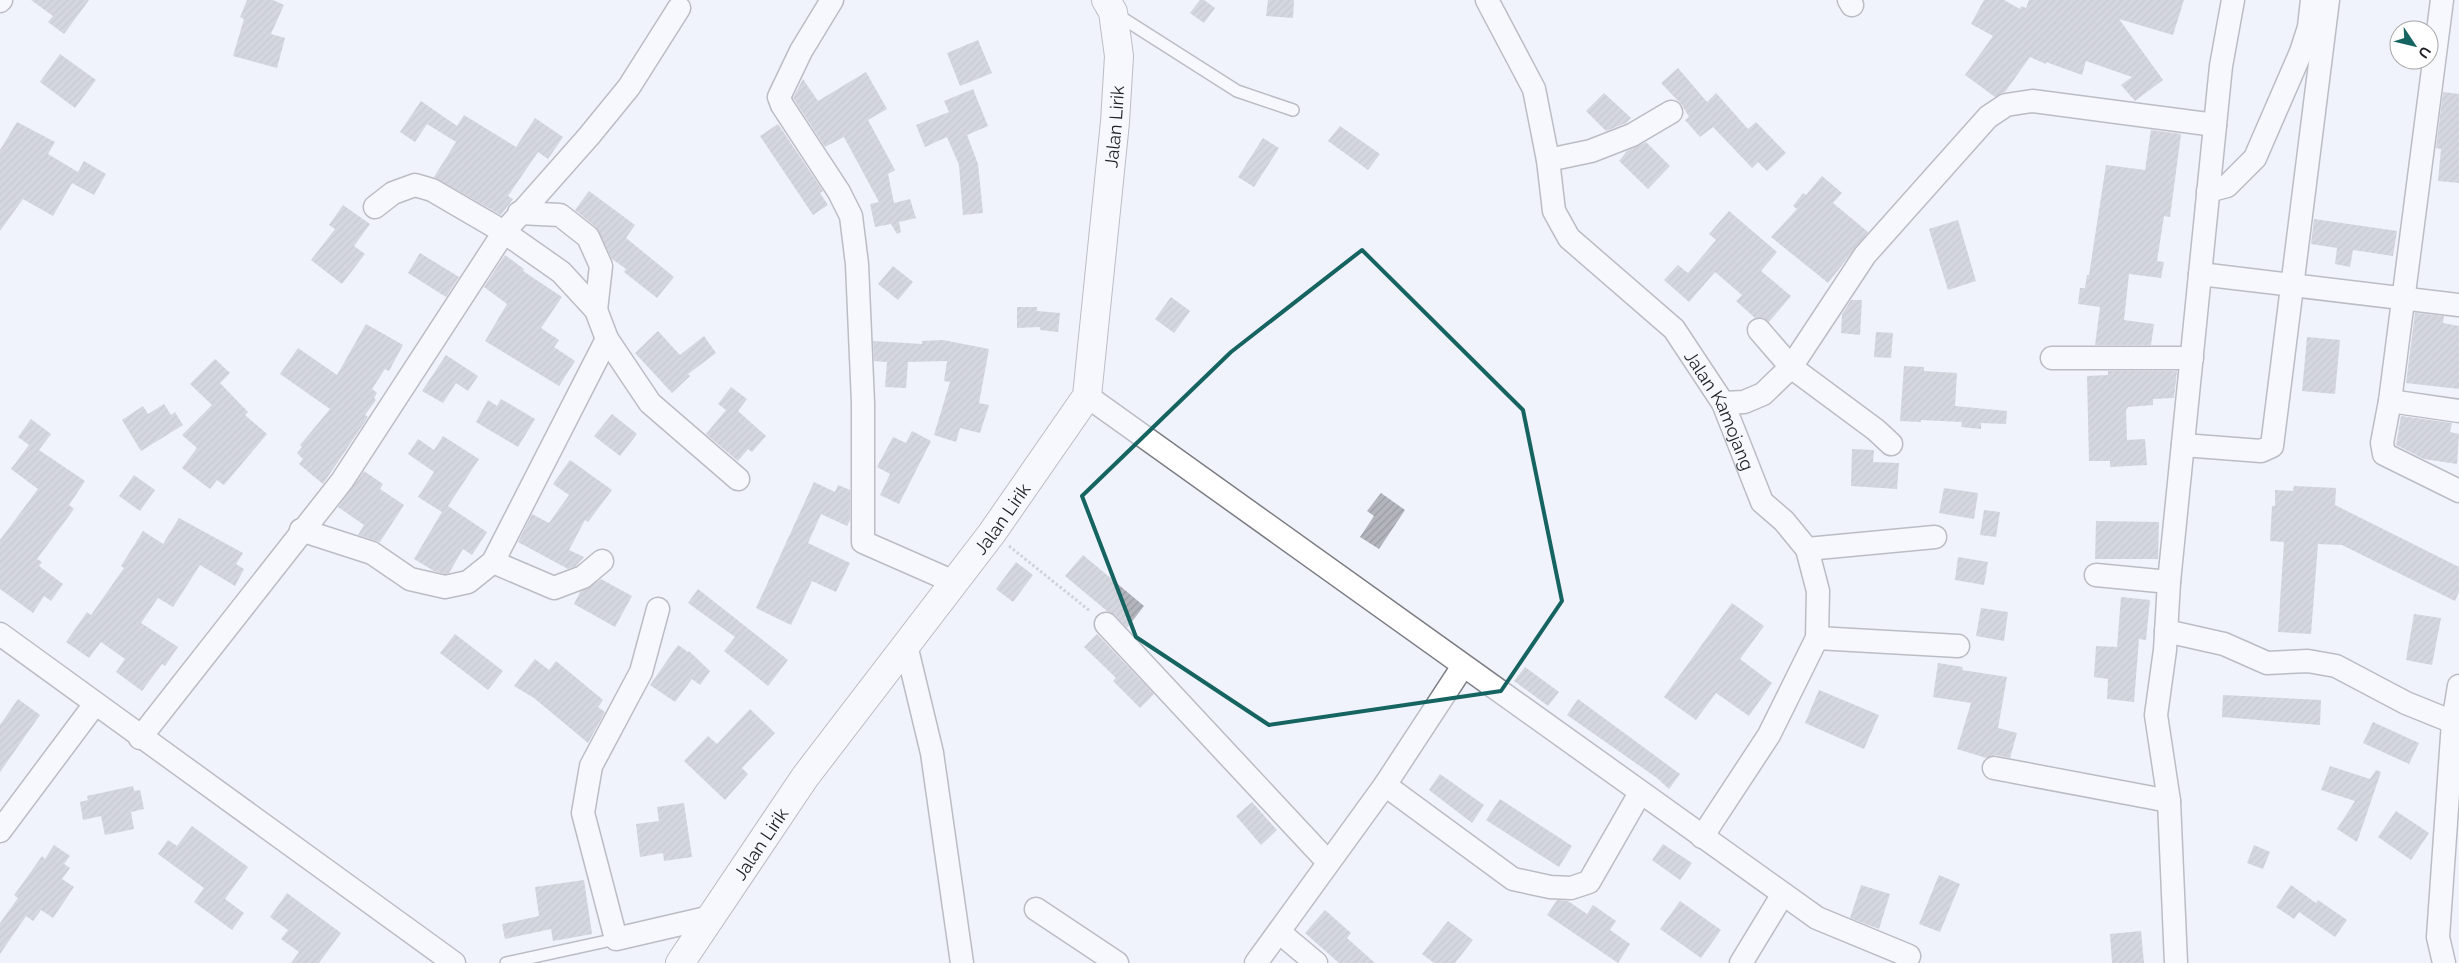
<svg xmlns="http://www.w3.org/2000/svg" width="2459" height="963" font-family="Raleway,sans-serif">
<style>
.building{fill:url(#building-hatch)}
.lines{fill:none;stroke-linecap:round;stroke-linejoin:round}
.lane-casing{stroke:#7b7d84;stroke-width:14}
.street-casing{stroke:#7b7d84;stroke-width:25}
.secondary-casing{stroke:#7b7d84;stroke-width:30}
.path{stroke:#a8aab0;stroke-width:3;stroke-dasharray:2.5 2.5;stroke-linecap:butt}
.lane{stroke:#fff;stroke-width:11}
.street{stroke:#fff;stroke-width:22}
.secondary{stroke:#fff;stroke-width:28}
.marked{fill:none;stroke:#156461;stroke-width:4;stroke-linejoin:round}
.labels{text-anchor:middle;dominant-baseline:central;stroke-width:5;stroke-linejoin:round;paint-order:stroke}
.street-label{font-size:18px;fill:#212225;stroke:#fff}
</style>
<defs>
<pattern id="building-hatch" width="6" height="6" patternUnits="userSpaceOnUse" patternTransform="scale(1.25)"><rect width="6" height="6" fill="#b3b5bd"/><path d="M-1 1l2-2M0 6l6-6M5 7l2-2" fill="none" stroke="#9a9ba2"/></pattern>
</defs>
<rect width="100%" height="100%" fill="#f0f3fb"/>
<!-- building -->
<path class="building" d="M31,0H89L64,34L48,22L53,16Z
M247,0H273L284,5L271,34L285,38L277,68L233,56L244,19L240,17Z
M1200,0H1204L1215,8L1204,23L1190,13Z
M1268,0H1294L1293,18L1266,16Z
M1984,0H2004L2020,9L2021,6L2026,8L2029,0H2184L2173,35L2119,19L2163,80L2135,101L2121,85L2132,77L2086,61L2082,75L2046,62V64L2030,57L2005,92L1995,97L1965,75L1993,36L1971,24Z
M978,40L992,73L960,86L947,53Z
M60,54L96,80L75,108L40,82Z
M1678,68L1707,102L1716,93L1748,129L1756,122L1786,153L1767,171L1758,162L1752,168L1713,127L1700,137L1685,120L1689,117L1682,105L1661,83Z
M866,72L887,109L868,120L895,170L888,174L894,203L910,199L916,218L899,222L901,232L897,234L891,224L875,227L870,204L879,202L844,137L825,147L793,98L803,79L818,101Z
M973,89L988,126L967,135L978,164L983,213L963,215L959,165L947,137L925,147L916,125L949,112L944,101Z
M2443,92L2459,94V183L2438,181L2441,149L2436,148Z
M1604,93L1631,118L1626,123L1606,131L1586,111Z
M421,101L457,126L464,115L516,147L535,118L563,137L548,159L538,152L508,196L513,199L501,215L434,177L456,142L427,124L415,142L400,132Z
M17,122L55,142L48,154L78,172L84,161L106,174L94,195L72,183L53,216L23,199L0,231V150Z
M778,124L823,191L820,193L828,205L813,215L760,136Z
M1340,126L1380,154L1368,170L1328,141Z
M2151,130L2181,134L2170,217L2164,216L2157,261L2164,262L2161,278L2129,274L2124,320L2154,324L2151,345H2095L2100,307L2078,304L2080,288H2085L2087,275H2089L2106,165L2145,170Z
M1263,138L1279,148L1254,187L1238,177Z
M1646,142L1670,166L1648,189L1619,161L1627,151Z
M1822,176L1842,193L1833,203L1868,232L1828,283L1771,237L1797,209L1793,206L1803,193L1806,195Z
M589,191L635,225L626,238L674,277L657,298L624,272L626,269L612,259L596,227L575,210Z
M343,205L370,224L354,246L365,254L342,284L311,260L335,229L329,225Z
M1729,211L1777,252L1761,271L1791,296L1769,322L1763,318H1755L1736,301L1742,295L1715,272L1689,302L1664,280L1678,265L1688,273L1716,240L1709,234Z
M2314,219L2397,231L2393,256L2353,250L2350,267L2335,264L2337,248L2311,244Z
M1958,220L1976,281L1948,290L1929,229Z
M420,253L459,277L446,297L408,273Z
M505,255L524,269L523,271L562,297L541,328L559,340L554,347L575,361L559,386L485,341L507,304L484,287Z
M893,266L913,282L898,300L878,284Z
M1171,297L1190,311L1174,333L1155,319Z
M1851,300H1862L1860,335L1841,333L1842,314Z
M1017,307H1037V311L1060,313L1058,332L1040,330V327L1017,328Z
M2415,313L2444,316L2443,323L2459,326V389L2406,383Z
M366,324L403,345L389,371L385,369L372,389L377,393L374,398L376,400L365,415L368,417L323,484L299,464L303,459L297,453L302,447L300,445L330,409L280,374L298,348L337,375Z
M658,331L680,355L704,336L716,353L688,374L690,376L672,393L635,353Z
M1876,332L1893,333L1891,358L1874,357Z
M2307,337L2340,340L2335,394L2302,391Z
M943,340L989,349L979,403L989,405L980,433L960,428L956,442L934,435L950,382L944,381L947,361L908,362L906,388L885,387L887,362L874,361L873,341L922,344V341Z
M446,355L478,376L468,391L456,383L443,403L422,391Z
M215,359L230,373L220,383L248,412L245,415L267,434L224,485L217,480L210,489L182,468L197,448L182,435L212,405L190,384Z
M1904,366L1924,367V371L1957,373L1955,406L2007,411L2006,424L1981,423V429L1961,427L1962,422L1921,420V422L1900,421Z
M2108,371H2177L2174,398L2153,399V405L2128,407L2126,410L2127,440L2145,439L2147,465L2110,467V461H2089L2087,376L2108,375Z
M731,387L747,399L738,411L766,436L752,452L748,449L738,461L706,434L726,410L718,404Z
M501,399L535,419L518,447L476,422L488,400L497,406Z
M164,404L171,415L175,412L183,425L141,451L122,420L143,406L148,414Z
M612,414L637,434L620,456L594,436Z
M2401,416L2452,423L2450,432L2459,434L2457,464L2424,459L2396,445Z
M31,419L51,434L39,450L85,481L69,505L74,509L37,559L42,562L39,566L63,584L51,601L44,596L33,613L0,589V540L38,489L11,469L29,445L18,437Z
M912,431L931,441L899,504L880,495L890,474L877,467L893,437L906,443Z
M443,436L479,459L448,506L487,532L472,555L463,549L449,573L445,574L434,571L414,559L442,512L418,497L434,472L408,454L418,439L434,450Z
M1852,449L1874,450L1873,462L1899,463L1897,489L1851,486Z
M570,460L612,490L588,522L585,520L569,550L584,557L576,566L568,569L518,542L532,514L549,523L569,495L553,484Z
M364,471L383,484L380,489L404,505L380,542L358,535L364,525L338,507Z
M134,475L155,490L140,511L119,496Z
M814,482L835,492L838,485L850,490V520L847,526L821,514L808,543L850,563L836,592L812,581L791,625L756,608Z
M2294,486L2336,488L2335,505L2459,567V592L2455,601L2342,545L2318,544L2311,634L2278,632L2284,542L2270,541L2272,506H2275V490L2293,491Z
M1944,488L1978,493L1974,519L1939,513Z
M1381,493L1405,510L1379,549L1360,537L1374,516L1367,511Z
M1984,510L2000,512L1996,537L1980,535Z
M179,518L243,553L236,564L244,569L235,586L200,565L173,607L158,598L141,623L178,647L165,666L162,664L142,691L116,672L125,659L101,642L89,658L66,642L87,612L91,615L124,568L121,566L143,531L163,544Z
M2096,521L2159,522L2158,559H2095Z
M1083,555L1144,606L1127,628L1115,615L1107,611L1065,576Z
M1958,557L1988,562L1984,585L1955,580Z
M1016,562L1033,575L1013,602L996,589Z
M601,579L632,596L615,627L574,604L580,592Z
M698,589L788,660L768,686L724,651L735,637L688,603Z
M2121,597L2150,600L2146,640L2139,639L2134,702L2107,699L2108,679L2094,677L2096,646L2117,647Z
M1732,603L1764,626L1740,659L1772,683L1749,716L1716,693L1696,720L1664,697Z
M1981,608L2008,612L2004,641L1976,636Z
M2414,614L2441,618L2432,665L2406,660Z
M455,634L503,671L488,690L440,653Z
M1097,634L1154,694L1140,708L1113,681L1116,678L1084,647Z
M678,645L688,652L689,651L710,671L700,685L692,679L675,702L650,685Z
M535,659L549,670L556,661L603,700L598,707L605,712L588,743L534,698L514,686Z
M1938,663L1963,667L1962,670L2007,677L1998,728L2017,733L2010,758L1996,755L1986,758L1957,749L1971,703L1933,697Z
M1525,667L1559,692L1548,706L1514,681Z
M1819,690L1879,715L1864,749L1805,723Z
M2223,695L2321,700L2320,725L2222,717Z
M18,699L40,715L0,772V725Z
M1578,699L1680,774L1669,789L1657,778L1567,715Z
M750,709L775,733L742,768L748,774L725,800L684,761L708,736L717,744Z
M2373,722L2419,743L2409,764L2363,743Z
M2330,766L2370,779L2376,770L2381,772L2357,842L2337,829L2355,801L2321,790Z
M1440,774L1484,805L1472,823L1429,790Z
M133,786L134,791L140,790L144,809L131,812L134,829L105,835L101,816L83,820L80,802L88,800L87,796Z
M1500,799L1572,846L1559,867L1486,820Z
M1252,802L1277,830L1261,845L1236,816Z
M684,803L692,857L664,861L663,853L640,857L636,824L659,821L657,807Z
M2396,811L2429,833L2411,860L2378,837Z
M192,826L248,867L225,899L244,913L232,930L194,902L204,888L158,854L168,840L177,846Z
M1663,844L1692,863L1680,880L1652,860Z
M54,845L70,856L64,864L70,868L62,879L74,887L53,918L41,910L33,921L26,916L0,954V923L18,898L14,895L23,883L42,856L45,859Z
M2254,845L2270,852L2263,869L2247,863Z
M1939,875L1960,884L1940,932L1919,924Z
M584,880L592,934L553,941L551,929L505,939L502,924L539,916L535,887Z
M1861,885L1890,894L1879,929L1850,918Z
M2291,885L2316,903L2318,900L2347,920L2335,937L2299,912L2294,919L2276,907Z
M287,893L341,933L319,963H291L299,952L281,939L288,930L270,917Z
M1557,900L1568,901L1587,914L1593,905L1616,921L1610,930L1630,944L1618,963L1547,915Z
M1680,901L1721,930L1701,958L1660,929Z
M1325,910L1351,933L1347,938L1375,963H1339L1305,933Z
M1448,921L1473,940L1455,963H1434L1422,954Z
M2141,931L2144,963H2112L2110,934Z"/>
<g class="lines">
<defs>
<path id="lane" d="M1116,14L1237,91L1293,110
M506,963L616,939"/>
<g id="street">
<path d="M832,0L801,51L779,97L782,105L839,192L851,216L857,264L863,403V542L954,582"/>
<path id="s1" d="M1487,0L1534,89L1548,160L1554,211L1569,238L1674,329L1723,403L1762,502L1784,521L1807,549L1818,591L1817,638L1769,735L1702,837"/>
<path d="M1849,0L1852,5"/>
<path d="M2442,0L2390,401L2382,443L2384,454L2459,491"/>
<path d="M0,1L1,0"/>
<path d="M1548,160L1591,151L1632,135L1671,112"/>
<path d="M2208,191L2227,186L2255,158L2301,52L2309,27L2312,0"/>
<path d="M519,213L560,215L588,237L601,266L596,310"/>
<path d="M2200,274L2459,305"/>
<path d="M1759,330L1791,367L1876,430L1891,444"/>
<path d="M607,339L650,403L738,479"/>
<path d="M2052,358H2192"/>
<path d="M1087,396L1817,918L1909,956"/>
<path d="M2390,401L2459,411"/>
<path d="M1723,403L1744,402L1763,394L1791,367L1865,255L1988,117L2006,105L2032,101L2215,125"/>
<path d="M2183,445L2261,451L2272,446L2328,0"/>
<path d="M301,530L372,553L410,579L445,587L468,582L493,562L607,339L596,310L561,272L504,232L432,190L415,185L393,193L375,207"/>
<path d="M1807,549L1935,537"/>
<path d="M493,562L554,588L583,577L602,561"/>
<path d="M2096,575L2169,582"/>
<path d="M658,609L641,672L591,766L583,813L616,939L711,917"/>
<path d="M1106,624L1328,862"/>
<path d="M2166,631L2224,644L2267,663L2308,661L2336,666L2406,703L2453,722"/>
<path d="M0,634L454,963"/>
<path d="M1817,638L1958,646"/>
<path d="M906,645L932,753L962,963"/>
<path d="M140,738L342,481L504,232L589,136L629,87L679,8"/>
<path d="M1994,768L2169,801"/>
<path d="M1385,785L1513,879L1550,887L1571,888L1589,882L1640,793"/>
<path d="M0,831L95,704"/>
<path d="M1036,909L1117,963"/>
<path d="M1279,932L1316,963"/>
<path d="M1256,963L1385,785L1463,666"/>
<path d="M1741,963L1783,894"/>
<path d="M2176,963L2169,801L2156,715L2165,650L2169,582L2221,66L2233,0"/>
<path d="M2444,963L2438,937L2453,722L2459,686"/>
</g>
<g id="secondary">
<path id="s2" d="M680,963L805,777L992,533L1087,396L1115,122L1119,56L1113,12L1106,0"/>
</g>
</defs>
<!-- lane casing -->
<use href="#lane" class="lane-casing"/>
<!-- street casing -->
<use href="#street" class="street-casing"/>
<!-- secondary casing -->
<use href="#secondary" class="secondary-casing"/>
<!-- path -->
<path class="path" d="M1009,546L1090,611"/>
<!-- lane -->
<use href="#lane" class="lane"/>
<!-- street -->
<use href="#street" class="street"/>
<!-- secondary -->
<use href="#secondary" class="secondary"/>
</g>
<!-- marked area -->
<path d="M0 0H2459V963H0ZM1362,250L1523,410L1562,601L1501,691L1269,725L1136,637L1082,496L1231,352Z" fill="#f0f3fb" fill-opacity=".55" fill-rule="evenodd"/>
<path class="marked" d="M1362,250L1523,410L1562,601L1501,691L1269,725L1136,637L1082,496L1231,352Z"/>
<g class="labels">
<!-- street labels -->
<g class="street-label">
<text stroke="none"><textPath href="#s2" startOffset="969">Jalan Lirik</textPath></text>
<text stroke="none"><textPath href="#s1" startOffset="488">Jalan Kamojang</textPath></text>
<text stroke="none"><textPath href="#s2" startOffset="549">Jalan Lirik</textPath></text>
<text stroke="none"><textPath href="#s2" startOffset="144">Jalan Lirik</textPath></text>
</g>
</g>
<!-- north arrow -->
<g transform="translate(2414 45) rotate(125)"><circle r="24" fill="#ffffff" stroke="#a6a7a8"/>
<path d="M0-4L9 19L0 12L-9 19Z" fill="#156461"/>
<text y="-8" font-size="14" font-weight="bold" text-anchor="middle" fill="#212225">U</text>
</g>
</svg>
